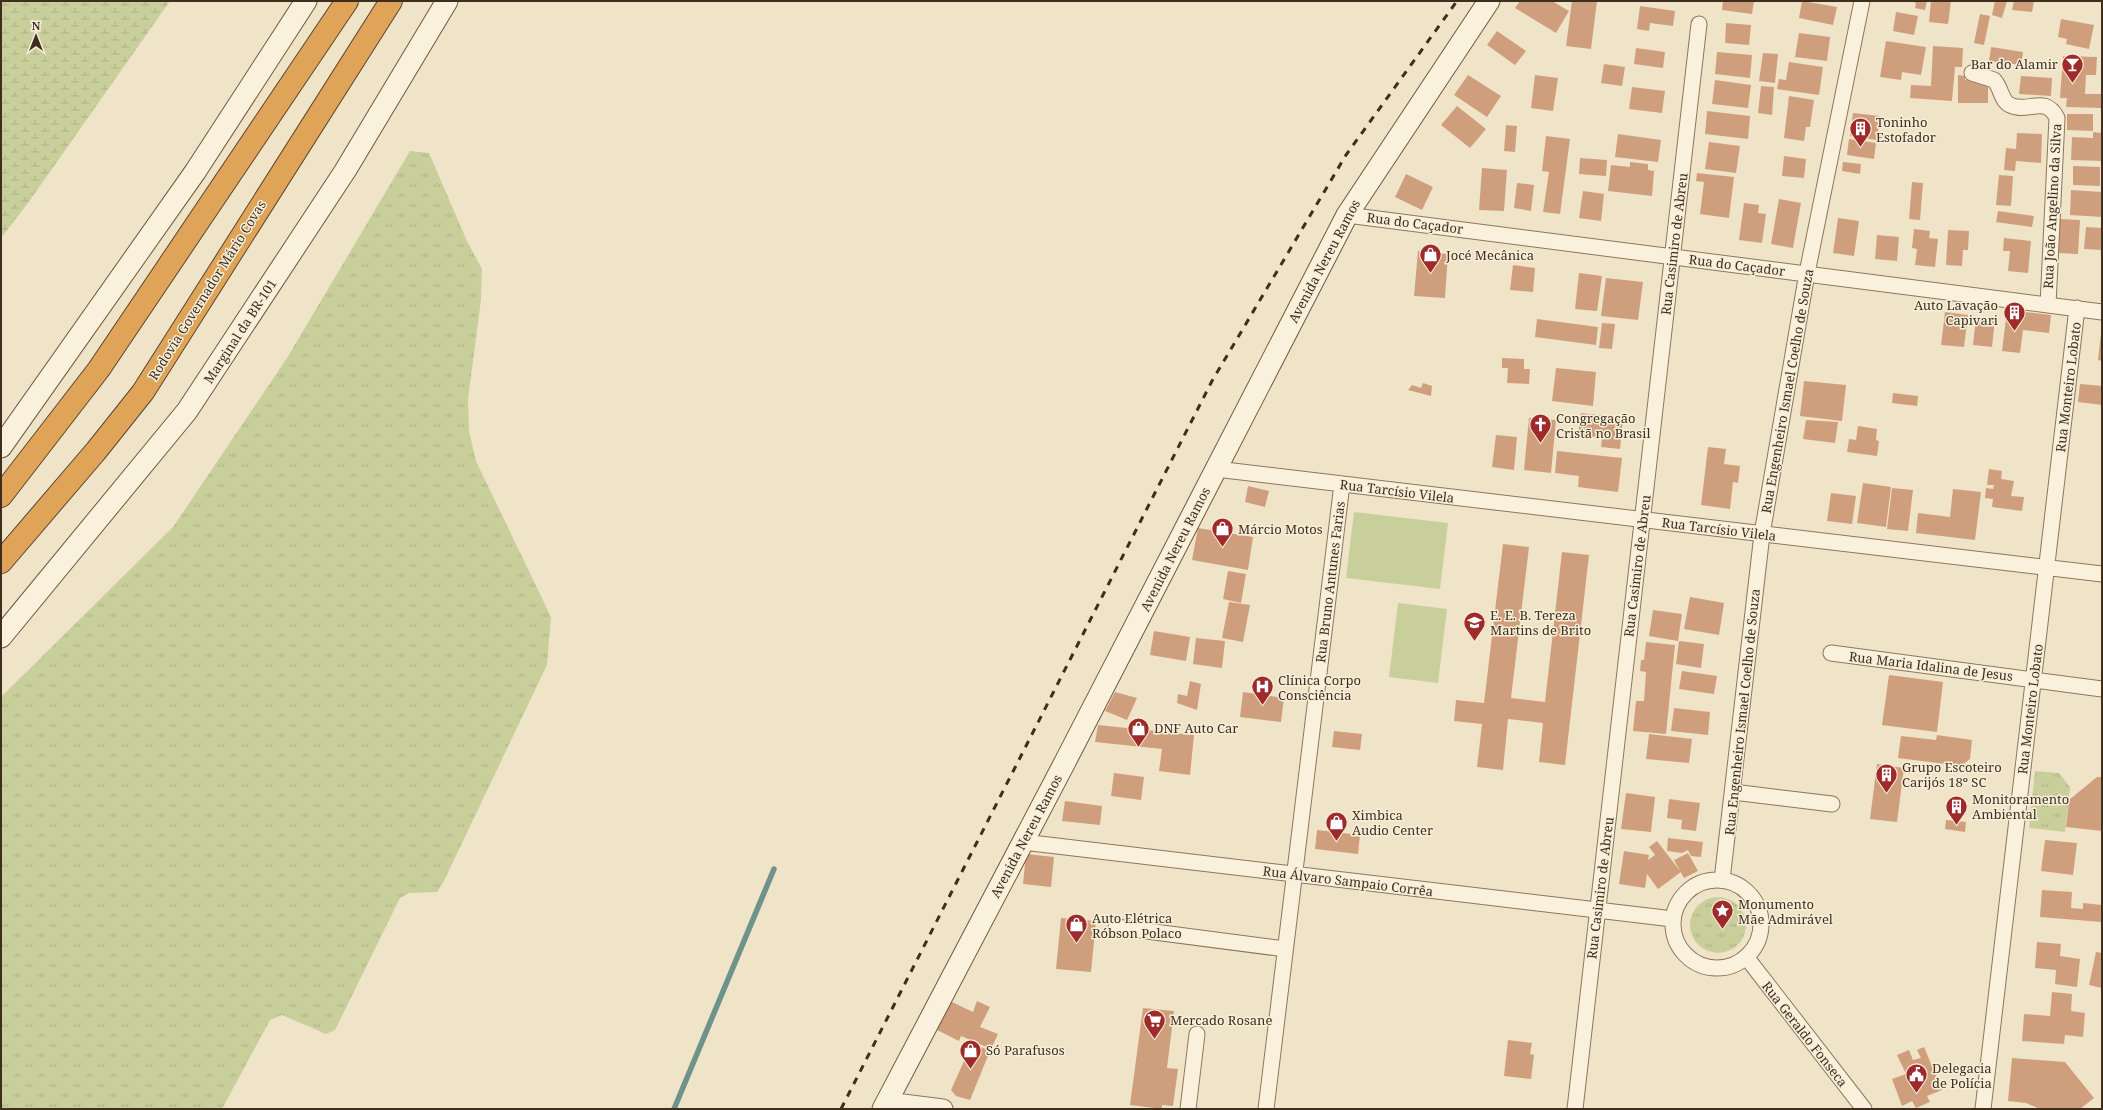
<svg xmlns="http://www.w3.org/2000/svg" width="2103" height="1110" font-family="'Noto Serif',serif">
<style>
.grass{fill:url(#grass-tufts)}
.wetland{fill:url(#wetland-marsh)}
.garden{fill:#c9cf9b}
.lines{fill:none;stroke-linecap:round;stroke-linejoin:round}
.stream{stroke:#6f938a;stroke-width:5.5}
.building{fill:#cf9f7d}
.minor-casing{stroke:#8d765c;stroke-width:17}
.tertiary-casing{stroke:#8d765c;stroke-width:21}
.secondary-casing{stroke:#6f573f;stroke-width:23}
.motorway-casing{stroke:#5b4430;stroke-width:24}
.minor{stroke:#faf1dc;stroke-width:15}
.tertiary{stroke:#faf1dc;stroke-width:19}
.secondary{stroke:#faf1dc;stroke-width:21}
.motorway{stroke:#e0a458;stroke-width:22}
.rail{stroke:#3d2e20;stroke-width:3;stroke-dasharray:7 7;stroke-linecap:butt}
.labels{text-anchor:middle;dominant-baseline:central;stroke-width:3;stroke-linejoin:round;paint-order:stroke}
.poi-label{font-size:13px;fill:#3d2e20;stroke:#f7eed8;text-anchor:start}
.street-label{font-size:13px;fill:#3d2e20;stroke:#f7eed8}
</style>
<defs>
<pattern id="grass-tufts" width="24" height="20" patternUnits="userSpaceOnUse"><rect width="24" height="20" fill="#c9cf9b"/><path d="M3 7l-1-3M5 7V3M7 7l1-3M15 17l-1-3M17 17v-4M19 17l1-3" fill="none" stroke="#aeb285"/></pattern>
<pattern id="wetland-marsh" width="20" height="14" patternUnits="userSpaceOnUse"><rect width="20" height="14" fill="#c9cf9b"/><path d="M1 5h8M5 5V1M11 12h8M15 12V8" fill="none" stroke="#aeb285"/></pattern>
</defs>
<rect width="100%" height="100%" fill="#f0e4c8"/>
<!-- grass -->
<path class="grass" d="M410,151L429,153L467,241L482,269L481,300L468,399L469,431L476,461L551,617L547,665L443,883L437,892L409,893L400,898L335,1030L326,1034L282,1015L270,1020L222,1109H1V697L173,527L287,358Z
M2035,771L2059,773L2070,787L2065,832L2029,828Z
M1690 925a28 28 0 1 1 56 0a28 28 0 1 1-56 0Z"/>
<!-- wetland -->
<path class="wetland" d="M1,1H170L28,203L1,238Z"/>
<!-- garden -->
<path class="garden" d="M1354,512L1448,523L1440,589L1346,578Z
M1398,603L1447,609L1438,683L1389,677Z"/>
<g class="lines">
<!-- stream -->
<path class="stream" d="M674,1109L774,869"/>
</g>
<!-- building -->
<path class="building" d="M1520,1H1552L1569,11L1556,33L1515,8Z
M1572,1H1597L1591,49L1566,46Z
M1723,1H1754L1752,14L1722,10Z
M1802,1L1837,7L1833,25L1799,18Z
M1911,1H1927L1925,10L1915,8L1916,3Z
M1931,1H1951L1948,24L1929,22Z
M1995,1H2007L2002,18L1992,15Z
M2014,1H2034L2032,12L2012,10Z
M1640,6L1675,11L1673,26L1650,23L1649,31L1637,29Z
M1896,12L1918,16L1914,35L1893,31Z
M1980,14L1990,16L1984,45L1974,43Z
M2061,19L2094,25L2089,49L2066,44L2067,39L2058,37Z
M1726,23L1751,25L1749,45L1725,43Z
M1497,31L1526,51L1515,65L1487,45Z
M1799,33L1830,37L1827,61L1795,57Z
M1886,41L1926,47L1921,75L1902,72L1901,80L1880,77Z
M1933,46L1963,48L1962,67H1955L1952,101L1910,98L1911,85L1931,86Z
M1991,47L2023,52L2021,65L1989,61Z
M1636,48L1665,52L1663,68L1634,64Z
M1717,52L1752,55L1750,78L1715,74Z
M1763,53L1778,54L1775,83L1759,81Z
M2063,56L2097,57L2096,75H2086L2085,94H2102V108L2066,107L2067,98H2060Z
M1789,62L1823,67L1819,95L1777,89L1779,79L1786,80Z
M1604,64L1625,67L1622,86L1601,83Z
M1468,75L1501,96L1487,117L1454,95Z
M1535,75L1558,78L1553,111L1531,108Z
M1958,75L1965,76V80L1988,81V103H1958Z
M2021,76L2052,78L2051,96L2019,94Z
M1715,80L1751,85L1748,108L1712,104Z
M1761,86L1774,87L1772,115L1758,113Z
M1632,87L1665,91L1662,113L1629,109Z
M1789,96L1814,100L1810,127H1806L1804,141L1784,138Z
M1457,106L1486,129L1470,148L1441,125Z
M1707,111L1750,116L1748,139L1705,134Z
M1853,113L1880,116L1877,140L1850,136Z
M2067,114H2093V131L2067,130Z
M1506,125L1517,126L1515,152L1504,151Z
M2093,132L2102,133V161L2071,160L2072,137L2093,138Z
M2017,133L2042,134L2041,163L2016,161L2015,171L2004,170L2006,148L2016,149Z
M1618,134L1661,140L1658,162L1615,157Z
M1546,136L1570,139L1560,214L1543,212L1549,172L1542,171Z
M1849,139L1876,143L1874,159L1847,155Z
M1709,142L1740,146L1736,173L1705,169Z
M1784,156L1806,159L1804,178L1782,176Z
M1580,158L1607,160L1606,176L1579,174Z
M1630,162L1648,164V170L1654,171L1652,196L1608,191L1611,165L1630,167Z
M1843,162L1861,164L1860,174L1842,171Z
M2073,166L2100,167V186L2073,185Z
M1482,168L1507,170L1504,211L1479,210Z
M1697,173L1734,177L1729,218L1700,214L1704,182L1696,181Z
M1406,174L1433,187L1422,210L1395,197Z
M1999,175L2013,176L2011,206L1996,205Z
M1912,182L1923,183L1920,220L1909,219Z
M1517,183L1534,185L1531,211L1514,208Z
M2071,190L2102,192V217L2070,215Z
M1583,191L1604,194L1601,221L1579,218Z
M1779,199L1801,203L1793,248L1771,244Z
M1744,203L1759,205L1758,213L1766,214L1762,243L1739,240Z
M1998,211L2034,216L2032,227L1996,222Z
M1838,218L1859,221L1854,256L1833,253Z
M2060,219L2080,220L2078,254L2058,253Z
M2086,227L2102,228V250L2084,249Z
M1914,229L1930,231L1929,238L1938,239L1935,267L1915,265L1917,249L1912,248Z
M1948,230L1969,231L1968,250H1963L1962,266L1946,265Z
M1877,235L1899,237L1897,261L1875,259Z
M2004,238L2031,241L2028,273L2008,271L2010,251H2003Z
M1418,251L1448,254L1445,298L1414,296Z
M1513,265L1535,268L1533,292L1510,290Z
M1579,273L1602,276L1597,311L1575,309Z
M1606,278L1643,282L1638,320L1601,316Z
M2007,310L2051,315L2049,333L2023,330L2020,353L2002,351Z
M1945,312L1968,315L1964,347L1941,345Z
M1976,317L1995,319L1992,347L1973,345Z
M1537,319L1598,327L1596,345L1535,337Z
M1602,323L1615,324L1612,349L1599,348Z
M2101,333H2102V361L2098,360Z
M1502,358L1524,359V369H1530L1529,384L1507,383L1508,368H1502Z
M1556,368L1596,372L1593,406L1552,401Z
M1804,381L1846,385L1842,421L1800,416Z
M1423,383L1432,386L1431,396L1408,390L1412,385L1421,388Z
M2080,384L2102,386V405L2078,402Z
M1893,393L1918,396L1917,406L1892,403Z
M1581,413L1623,418L1620,449L1601,447L1602,438L1578,435Z
M1529,418L1556,420L1551,473L1524,470Z
M1806,420L1838,422L1835,443L1803,439Z
M1858,426L1877,429L1876,440L1879,441L1877,456L1847,452L1849,439L1856,440Z
M1496,435L1517,437L1514,470L1492,467Z
M1708,447L1726,449L1724,464L1740,466L1738,483L1733,482L1730,509L1701,505Z
M1557,451L1622,458L1618,492L1578,487L1579,476L1555,473Z
M1989,469L2002,471L2001,479L2014,481L2011,496L2024,497L2022,511L1992,507L1993,499L1985,498L1986,488L1993,489L1994,485H1987Z
M1863,483L1891,487L1886,527L1857,523Z
M1248,486L1269,491L1265,507L1245,502Z
M1892,488L1913,490L1908,531L1887,529Z
M1953,489L1981,492L1975,540L1916,533L1918,513L1950,517Z
M1831,493L1856,496L1852,524L1827,521Z
M1198,528L1253,537L1248,570L1192,560Z
M1503,544L1529,547L1511,698L1545,702L1562,552L1589,555L1565,765L1539,762L1543,723L1508,719L1503,770L1477,767L1482,724L1454,721L1456,700L1484,703Z
M1228,571L1246,574L1241,603L1223,599Z
M1690,597L1724,603L1719,635L1684,629Z
M1229,602L1250,605L1243,642L1222,638Z
M1653,610L1682,614L1678,641L1649,636Z
M1154,631L1190,637L1186,661L1150,655Z
M1196,638L1225,641L1222,668L1193,664Z
M1679,641L1704,644L1701,668L1676,664Z
M1646,642L1675,645L1666,734L1633,731L1636,701H1644L1646,672L1640,671L1641,660H1644Z
M1682,671L1717,676L1714,694L1679,689Z
M1889,675L1943,682L1937,732L1882,725Z
M1190,681L1201,684L1197,710L1177,703L1178,694L1187,696Z
M1115,692L1137,698L1127,720L1105,711Z
M1243,692L1284,698L1281,722L1240,717Z
M1674,708L1710,712L1708,735L1671,731Z
M1098,725L1194,735L1190,775L1159,771L1162,749L1095,742Z
M1334,731L1362,734L1360,750L1332,747Z
M1649,734L1692,739L1689,763L1646,759Z
M1937,735L1972,740L1970,759L1961,766L1898,758L1901,736L1936,740Z
M1877,764L1904,768L1897,822L1870,819Z
M1114,773L1144,777L1141,800L1111,796Z
M2097,777H2102V831L2066,827L2069,800Z
M1626,793L1655,797L1651,832L1621,829Z
M1669,799L1700,803L1696,831L1681,829L1682,820L1667,818Z
M1065,801L1102,806L1100,825L1062,821Z
M1946,820L1966,822L1965,832L1945,829Z
M1317,830L1360,835L1358,854L1315,849Z
M1668,838L1703,842L1701,857L1691,856L1688,850L1682,853L1667,851Z
M2045,840L2077,843L2073,875L2041,871Z
M1657,841L1681,872L1658,889L1647,874L1645,888L1619,884L1624,851L1649,855L1648,860L1655,855L1649,847Z
M1688,853L1698,871L1684,878L1674,860Z
M1026,854L1054,857L1051,887L1023,884Z
M2042,890L2072,892L2071,908L2083,909V903L2102,905L2101,922L2040,917Z
M1061,918L1096,921L1091,972L1056,969Z
M2037,942L2061,944L2060,956L2080,959L2077,987L2055,984L2056,970L2035,968Z
M2096,952L2102,953V988L2089,985Z
M2052,992L2072,994L2071,1011L2085,1013L2083,1037L2065,1035L2064,1044L2022,1041L2024,1014L2050,1016Z
M950,1001L973,1012L977,1001L990,1007L980,1027L998,1034L991,1049L961,1036L959,1041L937,1030Z
M1143,1008L1174,1011L1167,1068L1178,1069L1173,1106L1162,1105V1109L1130,1105Z
M1508,1040L1532,1043L1530,1054L1534,1055L1531,1079L1504,1076Z
M972,1043L990,1051L970,1100L956,1096L951,1090Z
M1924,1047L1942,1090L1927,1096L1930,1102L1916,1108L1912,1101L1902,1106L1892,1079L1906,1074L1897,1055L1909,1050L1913,1060L1921,1058L1917,1050Z
M2012,1058L2065,1062L2094,1098L2080,1109H2040L2026,1103L2008,1101Z"/>
<g class="lines">
<defs>
<path id="minor" d="M1972,73L1994,80C2001,87 2001,101 2010,105C2028,114 2045,94 2057,118L2048,305
M1347,215L2102,312
M1216,469L2102,574
M1831,653L2102,689
M1733,792L1832,804
M1023,842L1673,919
M1722,880L1762,534L1807,273L1862,1
M1673 924a44 44 0 1 1 88 0a44 44 0 1 1-88 0Z
M1116,927L1285,949
M1747,958L1864,1109
M1188,1109L1197,1034
M1266,1109L1342,484
M1575,1109L1699,24
M1983,1109L2077,308"/>
<path id="tertiary" d="M887,1102L943,1109"/>
<path id="secondary" d="M1,447L195,172L306,1
M1,637L187,411L345,171L447,1
M883,1109L1065,762L1347,215L1489,1"/>
<path id="motorway" d="M1,496L99,369L347,1
M1,562L96,451L143,392L391,1"/>
</defs>
<!-- minor casing -->
<use href="#minor" class="minor-casing"/>
<!-- tertiary casing -->
<use href="#tertiary" class="tertiary-casing"/>
<!-- secondary casing -->
<use href="#secondary" class="secondary-casing"/>
<!-- motorway casing -->
<use href="#motorway" class="motorway-casing"/>
<!-- minor -->
<use href="#minor" class="minor"/>
<!-- tertiary -->
<use href="#tertiary" class="tertiary"/>
<!-- secondary -->
<use href="#secondary" class="secondary"/>
<!-- motorway -->
<use href="#motorway" class="motorway"/>
<!-- rail -->
<path class="rail" d="M841,1109L1212,381L1346,155L1457,1"/>
</g>
<!-- icons -->
<defs>
<symbol id="bar-pin" viewBox="-11 -11 22 30"><path d="M0 17L-7.5 6A9.5 9.5 0 1 1 7.5 6Z" fill="#9e2a2b" stroke="#f7eed8"/><path d="M-6-5H6L.8 .8V4.5H3.5V6h-7V4.5H-.8V.8Z" fill="#fff"/></symbol>
<symbol id="building-pin" viewBox="-11 -11 22 30"><path d="M0 17L-7.5 6A9.5 9.5 0 1 1 7.5 6Z" fill="#9e2a2b" stroke="#f7eed8"/><path d="M-4-6H4V6H1V3H-1V6H-4ZM-2.5-4.3h1.7v1.8h-1.7ZM.8-4.3h1.7v1.8H.8ZM-2.5-1h1.7V.8h-1.7ZM.8-1h1.7V.8H.8Z" fill="#fff"/></symbol>
<symbol id="shop-pin" viewBox="-11 -11 22 30"><path d="M0 17L-7.5 6A9.5 9.5 0 1 1 7.5 6Z" fill="#9e2a2b" stroke="#f7eed8"/><path d="M-5-2.5h2.3a2.7 3.5 0 0 1 5.4 0H5L5.5 6h-11ZM-1.5-2.5h3a1.5 2.3 0 0 0-3 0Z" fill="#fff"/></symbol>
<symbol id="church-pin" viewBox="-11 -11 22 30"><path d="M0 17L-7.5 6A9.5 9.5 0 1 1 7.5 6Z" fill="#9e2a2b" stroke="#f7eed8"/><path d="M-1.2-6h2.4v3.5h3.3v2.4h-3.3V6h-2.4V-.1h-3.3v-2.4h3.3Z" fill="#fff"/></symbol>
<symbol id="school-pin" viewBox="-11 -11 22 30"><path d="M0 17L-7.5 6A9.5 9.5 0 1 1 7.5 6Z" fill="#9e2a2b" stroke="#f7eed8"/><path d="M0-5L7-2L0 1L-7-2ZM-4 1L0 2.5L4 1V4Q0 6-4 4Z" fill="#fff"/></symbol>
<symbol id="hospital-pin" viewBox="-11 -11 22 30"><path d="M0 17L-7.5 6A9.5 9.5 0 1 1 7.5 6Z" fill="#9e2a2b" stroke="#f7eed8"/><path d="M-5-5h3v3.5h4V-5h3V5h-3V1.5h-4V5h-3Z" fill="#fff"/></symbol>
<symbol id="sight-pin" viewBox="-11 -11 22 30"><path d="M0 17L-7.5 6A9.5 9.5 0 1 1 7.5 6Z" fill="#9e2a2b" stroke="#f7eed8"/><path d="M0-6L1.8-2.2L6-1.7L2.9 1.2L3.7 5.4L0 3.3L-3.7 5.4L-2.9 1.2L-6-1.7L-1.8-2.2Z" fill="#fff"/></symbol>
<symbol id="supermarket-pin" viewBox="-11 -11 22 30"><path d="M0 17L-7.5 6A9.5 9.5 0 1 1 7.5 6Z" fill="#9e2a2b" stroke="#f7eed8"/><path d="M-6-5.5h2.5l.6 2H6L4.5 2H-2.5L-4.4-4H-6ZM-1.5 3.2a1.3 1.3 0 1 0 .1 0ZM3 3.2a1.3 1.3 0 1 0 .1 0Z" fill="#fff"/></symbol>
<symbol id="civic-pin" viewBox="-11 -11 22 30"><path d="M0 17L-7.5 6A9.5 9.5 0 1 1 7.5 6Z" fill="#9e2a2b" stroke="#f7eed8"/><path d="M-.6-6.5H3V-4.5H.6V-3L4-1V1h2V6H-6V1h2V-1L-.6-3ZM-1.2 2.5V6h2.4V2.5Z" fill="#fff"/></symbol>
</defs>
<g fill-rule="evenodd">
<use href="#bar-pin" x="2060" y="52" width="25" height="34"/>
<use href="#building-pin" x="1848" y="116" width="25" height="34"/>
<use href="#shop-pin" x="1418" y="242" width="25" height="34"/>
<use href="#building-pin" x="2002" y="300" width="25" height="34"/>
<use href="#church-pin" x="1528" y="412" width="25" height="34"/>
<use href="#shop-pin" x="1210" y="516" width="25" height="34"/>
<use href="#school-pin" x="1462" y="610" width="25" height="34"/>
<use href="#hospital-pin" x="1250" y="674" width="25" height="34"/>
<use href="#shop-pin" x="1126" y="716" width="25" height="34"/>
<use href="#building-pin" x="1874" y="762" width="25" height="34"/>
<use href="#building-pin" x="1944" y="794" width="25" height="34"/>
<use href="#shop-pin" x="1324" y="810" width="25" height="34"/>
<use href="#sight-pin" x="1710" y="898" width="25" height="34"/>
<use href="#shop-pin" x="1064" y="912" width="25" height="34"/>
<use href="#supermarket-pin" x="1142" y="1008" width="25" height="34"/>
<use href="#shop-pin" x="958" y="1038" width="25" height="34"/>
<use href="#civic-pin" x="1904" y="1062" width="25" height="34"/>
</g>
<g class="labels">
<!-- poi labels -->
<g class="poi-label">
<text x="2058" y="64" text-anchor="end">Bar do Alamir</text>
<text x="1876" y="122">Toninho<tspan x="1876" dy="15">Estofador</tspan></text>
<text x="1446" y="255">Jocé Mecânica</text>
<text x="1998" y="305" text-anchor="end">Auto Lavação<tspan x="1998" dy="15">Capivari</tspan></text>
<text x="1556" y="418">Congregação<tspan x="1556" dy="15">Cristã no Brasil</tspan></text>
<text x="1238" y="529">Márcio Motos</text>
<text x="1490" y="615">E. E. B. Tereza<tspan x="1490" dy="15">Martins de Brito</tspan></text>
<text x="1278" y="680">Clínica Corpo<tspan x="1278" dy="15">Consciência</tspan></text>
<text x="1154" y="728">DNF Auto Car</text>
<text x="1902" y="767">Grupo Escoteiro<tspan x="1902" dy="15">Carijós 18º SC</tspan></text>
<text x="1972" y="799">Monitoramento<tspan x="1972" dy="15">Ambiental</tspan></text>
<text x="1352" y="815">Ximbica<tspan x="1352" dy="15">Audio Center</tspan></text>
<text x="1738" y="904">Monumento<tspan x="1738" dy="15">Mãe Admirável</tspan></text>
<text x="1092" y="918">Auto Elétrica<tspan x="1092" dy="15">Róbson Polaco</tspan></text>
<text x="1170" y="1020">Mercado Rosane</text>
<text x="986" y="1050">Só Parafusos</text>
<text x="1932" y="1068">Delegacia<tspan x="1932" dy="15">de Polícia</tspan></text>
</g>
<!-- street labels -->
<g class="street-label">
<text transform="translate(2052 206) rotate(-87)">Rua João Angelino da Silva</text>
<text transform="translate(1415 223) rotate(7)">Rua do Caçador</text>
<text transform="translate(1674 244) rotate(-83)">Rua Casimiro de Abreu</text>
<text transform="translate(1324 261) rotate(-62)">Avenida Nereu Ramos</text>
<text transform="translate(1737 265) rotate(7)">Rua do Caçador</text>
<text transform="translate(207 290) rotate(-58)">Rodovia Governador Mário Covas</text>
<text transform="translate(240 331) rotate(-57)">Marginal da BR-101</text>
<text transform="translate(2068 387) rotate(-83)">Rua Monteiro Lobato</text>
<text transform="translate(1787 391) rotate(-80)">Rua Engenheiro Ismael Coelho de Souza</text>
<text transform="translate(1397 491) rotate(7)">Rua Tarcísio Vilela</text>
<text transform="translate(1719 529) rotate(7)">Rua Tarcísio Vilela</text>
<text transform="translate(1175 549) rotate(-63)">Avenida Nereu Ramos</text>
<text transform="translate(1637 566) rotate(-83)">Rua Casimiro de Abreu</text>
<text transform="translate(1330 582) rotate(-83)">Rua Bruno Antunes Farias</text>
<text transform="translate(1931 666) rotate(7)">Rua Maria Idalina de Jesus</text>
<text transform="translate(2030 709) rotate(-83)">Rua Monteiro Lobato</text>
<text transform="translate(1742 712) rotate(-84)">Rua Engenheiro Ismael Coelho de Souza</text>
<text transform="translate(1026 836) rotate(-62)">Avenida Nereu Ramos</text>
<text transform="translate(1348 881) rotate(7)">Rua Álvaro Sampaio Corrêa</text>
<text transform="translate(1600 888) rotate(-83)">Rua Casimiro de Abreu</text>
<text transform="translate(1805 1034) rotate(52)">Rua Geraldo Fonseca</text>
</g>
</g>
<!-- border -->
<rect width="2103" height="1110" fill="none" stroke="#3d2e20" stroke-width="4"/>
<!-- north arrow -->
<g transform="translate(36 36)" stroke="#f7eed8" stroke-width="3" paint-order="stroke">
<path d="M0-3L7 15L0 10L-7 15Z" fill="#3d2e20"/>
<text y="-6" font-size="11" font-weight="bold" text-anchor="middle" fill="#3d2e20">N</text>
</g>
</svg>
